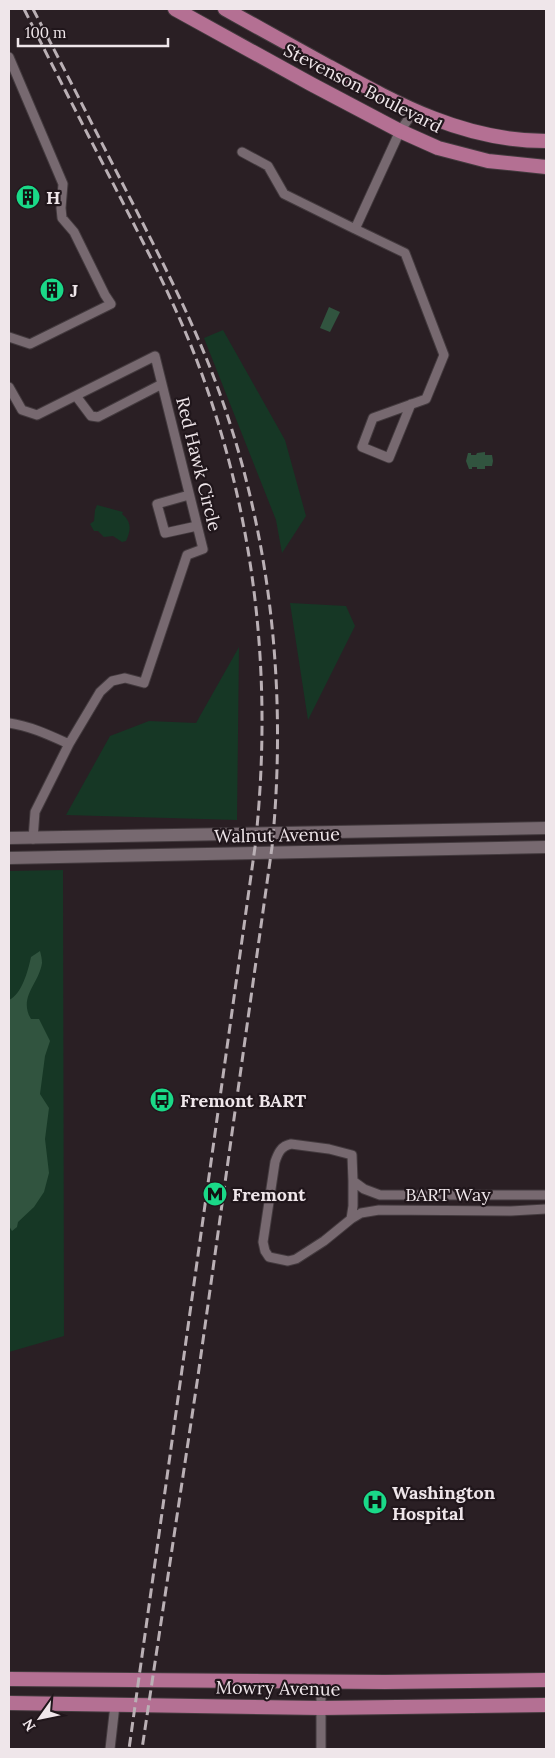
<svg xmlns="http://www.w3.org/2000/svg" width="555" height="1758" font-family="Lora,serif">
<style>
.green{fill:#163725}
.water{fill:#31543f}
.lines{fill:none;stroke-linecap:round;stroke-linejoin:round}
.street-casing{stroke:#433a3e;stroke-width:11}
.secondary-casing{stroke:#433a3e;stroke-width:14}
.primary-casing{stroke:#433a3e;stroke-width:16}
.street{stroke:#776970;stroke-width:9}
.secondary{stroke:#776970;stroke-width:12}
.primary{stroke:#b47093;stroke-width:14}
.rail{stroke:#bab0b5;stroke-width:3;stroke-dasharray:10 5;stroke-linecap:butt}
.labels{text-anchor:middle;dominant-baseline:central;stroke-width:4.5;stroke-linejoin:round;paint-order:stroke}
.street-label{font-size:18px;fill:#efe6ea;stroke:#20161b}
.poi-label{font-size:18px;font-weight:bold;fill:#efe6ea;stroke:#20161b;text-anchor:start}
</style>
<rect width="100%" height="100%" fill="#2a1f24"/>
<!-- green -->
<path class="green" d="M223,330L285,440L306,516L282,553L276,520L204,338Z
M97,505L123,512L122,514C132,522 131,530 126,541L122,542L113,536L104,537L98,531H94L90,524L94,521L95,510Z
M290,603L346,606L355,626L308,720Z
M239,647L237,820L66,815L110,736L149,721L196,723Z
M63,870L64,1336L9,1352V871Z"/>
<!-- water -->
<path class="water" d="M329,307L340,312L330,332L320,328Z
M485,452V455H492L493,461L492,466H485V469H477V467H472V469H469L466,461L468,453H471V455H476L477,453Z
M40,951C41,955 42,959 42,963C39,984 18,997 31,1019H39L50,1041L45,1056L40,1094L49,1108L45,1139L49,1173L44,1192L34,1207L18,1222L17,1227L12,1231L9,1226V1000C22,994 28,971 31,957Z"/>
<g class="lines">
<defs>
<path id="street" d="M9,57L63,184L61,208L62,218L74,232L105,295L111,304L30,344L9,337
M242,152L268,166L284,194L355,229
M9,387L22,410L37,415L155,356L203,549L187,555L144,683L125,678L112,681L100,692L69,744L35,812L33,839
M76,396L91,416L98,417L162,384
M411,404L389,458L362,447L373,418L426,399L444,355L405,253L355,229L400,131L414,111
M189,495L157,504L165,533L197,526
M9,723C30,726 49,735 69,744
M546,1195H380L364,1189L353,1181L352,1155L329,1149L291,1144C281,1146 278,1153 275,1162L263,1242L265,1251L269,1257L288,1261L296,1259L324,1241L351,1219L361,1213L379,1210L511,1211L546,1209
M351,1219L353,1206V1181
M321,1681V1749
M110,1749L115,1705"/>
<path id="secondary" d="M9,838L546,828
M9,858L546,847"/>
<path id="primary" d="M175,9L311,84L400,131L438,148L488,161L546,167
M225,9C259,28 294,47 328,66C399,105 464,141 546,141
M9,1679L385,1682L546,1680
M9,1703L321,1708L546,1705"/>
</defs>
<!-- street casing -->
<use href="#street" class="street-casing"/>
<!-- secondary casing -->
<use href="#secondary" class="secondary-casing"/>
<!-- primary casing -->
<use href="#primary" class="primary-casing"/>
<!-- street -->
<use href="#street" class="street"/>
<!-- secondary -->
<use href="#secondary" class="secondary"/>
<!-- primary -->
<use href="#primary" class="primary"/>
<!-- rail -->
<path class="rail" d="M24,9C55,71 87,133 119,195C148,252 178,309 200,369C257,524 273,684 255,847L129,1749
M33,9C66,72 98,136 131,200C163,263 196,327 220,394C272,540 287,694 272,847L198,1376L142,1749"/>
</g>
<!-- icons -->
<defs>
<symbol id="building-disc" viewBox="-11 -11 22 22"><circle r="9.5" fill="#1ad988" stroke="#20161b"/><path d="M-4-6H4V6H1V3H-1V6H-4ZM-2.5-4.3h1.7v1.8h-1.7ZM.8-4.3h1.7v1.8H.8ZM-2.5-1h1.7V.8h-1.7ZM.8-1h1.7V.8H.8Z" fill="#111"/></symbol>
<symbol id="bus-disc" viewBox="-11 -11 22 22"><circle r="9.5" fill="#1ad988" stroke="#20161b"/><path d="M-5-6H5V4H4V6H2V4H-2V6H-4V4H-5ZM-3.5-4V0h7V-4ZM-3.5 1.2v1.5H-2V1.2ZM2 1.2v1.5H3.5V1.2Z" fill="#111"/></symbol>
<symbol id="metro-disc" viewBox="-11 -11 22 22"><circle r="9.5" fill="#1ad988" stroke="#20161b"/><path d="M-5.5 5V-5H-3L0 0L3-5H5.5V5H3V-.5L0 4L-3-.5V5Z" fill="#111"/></symbol>
<symbol id="hospital-disc" viewBox="-11 -11 22 22"><circle r="9.5" fill="#1ad988" stroke="#20161b"/><path d="M-5-5h3v3.5h4V-5h3V5h-3V1.5h-4V5h-3Z" fill="#111"/></symbol>
</defs>
<g fill-rule="evenodd">
<use href="#building-disc" x="14" y="183" width="28" height="28"/>
<use href="#building-disc" x="38" y="276" width="28" height="28"/>
<use href="#bus-disc" x="148" y="1086" width="28" height="28"/>
<use href="#metro-disc" x="201" y="1180" width="28" height="28"/>
<use href="#hospital-disc" x="361" y="1488" width="28" height="28"/>
</g>
<g class="labels">
<!-- street labels -->
<g class="street-label">
<text transform="translate(363 88) rotate(27)">Stevenson Boulevard</text>
<text transform="translate(199 464) rotate(76)">Red Hawk Circle</text>
<text transform="translate(277 835) rotate(-1)">Walnut Avenue</text>
<text x="448" y="1194">BART Way</text>
<text transform="translate(278 1688) rotate(1)">Mowry Avenue</text>
</g>
<!-- poi labels -->
<g class="poi-label">
<text x="46" y="197">H</text>
<text x="70" y="290">J</text>
<text x="180" y="1100">Fremont BART</text>
<text x="232" y="1194">Fremont</text>
<text x="392" y="1492">Washington<tspan x="392" dy="21">Hospital</tspan></text>
</g>
</g>
<!-- border -->
<rect width="555" height="1758" fill="none" stroke="#efe6ea" stroke-width="20"/>
<!-- north arrow -->
<g transform="translate(40 1718) rotate(237)" stroke="#20161b" stroke-width="4" paint-order="stroke">
<path d="M0-4L9 19L0 12L-9 19Z" fill="#efe6ea"/>
<text y="-8" font-size="14" font-weight="bold" text-anchor="middle" fill="#efe6ea">N</text>
</g>
<!-- scale -->
<path d="M18 38v8h150v-8" fill="none" stroke="#efe6ea" stroke-width="2.5"/>
<text x="25" y="38" font-size="15" fill="#efe6ea" stroke="#20161b" stroke-width="4" paint-order="stroke">100 m</text>
</svg>
